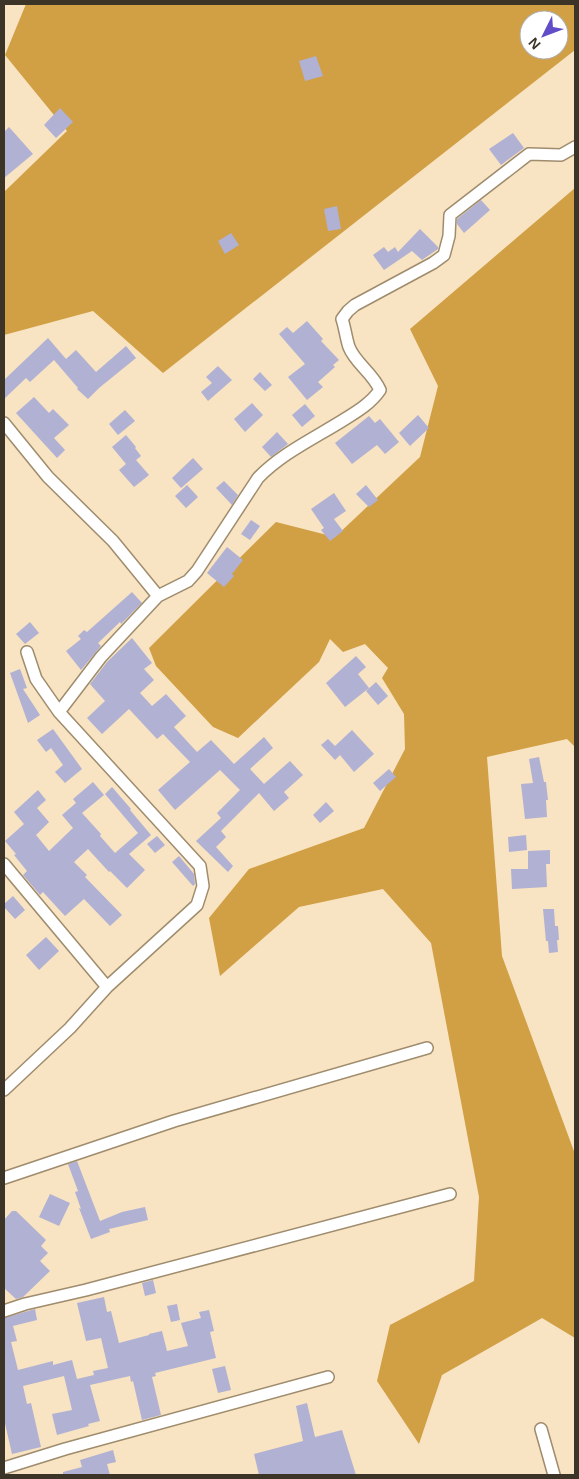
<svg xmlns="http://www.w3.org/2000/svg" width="579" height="1479" font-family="Arial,sans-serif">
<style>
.forest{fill:#d19f44;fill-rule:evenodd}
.building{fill:#b0b1d3}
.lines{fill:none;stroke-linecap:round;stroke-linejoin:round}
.minor-casing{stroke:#9f8c6d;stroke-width:14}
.minor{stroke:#fff;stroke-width:11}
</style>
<rect width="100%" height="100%" fill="#f8e3c2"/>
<!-- forest -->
<path class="forest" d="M26,4H575V50L163,373L93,311L4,335V192L67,131L5,55ZM529,20H559V50H529Z
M575,188V747L567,739L487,757L502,956L575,1154V1338L542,1318L442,1375L419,1444L377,1381L390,1325L474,1281L479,1197L431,943L383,889L299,907L220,976L209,918L249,869L364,828L405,749L404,714L382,678L388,668L365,644L343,652L330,639L319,662L238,738L213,727L156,666L149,648L276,522L335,537L420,457L438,386L410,329Z"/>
<!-- building -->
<path class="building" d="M316,56L323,76L305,81L299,61Z
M60,108L73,122L56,138L44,125Z
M9,127L33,154L4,178V132Z
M513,133L524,148L501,165L489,149Z
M481,200L490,210L464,233L457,224V219Z
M337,206L341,229L328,231L324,209Z
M420,229L438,247V249L422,260L412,251L384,270L373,255L384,247L388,252L395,247L398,252Z
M231,233L239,245L225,254L218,241Z
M307,321L323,339L321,341L339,360L333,365L335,367L318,382L323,387L307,400L288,377L305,364L279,334L287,327L293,333Z
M48,338L66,359L76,350L96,372L126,346L136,358L99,388L88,399L77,389L78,388L54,360L30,382L26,378L4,399V380Z
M218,366L232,380L208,401L201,392L212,383L206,377Z
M260,372L272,385L265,391L253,379Z
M34,397L49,413L53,409L69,425L54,438L65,450L57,458L16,413Z
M252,403L263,415L245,432L234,419Z
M305,404L315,416L302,427L292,415Z
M125,410L135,421L118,435L109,424Z
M418,415L429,428L410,446L399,433Z
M369,416L375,423L380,419L399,442L385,454L377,445L352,464L335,443Z
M277,432L288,444L271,457L262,447Z
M126,435L136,447L135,448L141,456L136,460L149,475L134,487L119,470L126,464L112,447Z
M193,458L203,469L181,488L172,478Z
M224,481L238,495L232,505L216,488Z
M187,485L198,497L186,508L175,496Z
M366,485L378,500L369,507L356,494Z
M334,493L346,511L334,519L343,531L330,541L321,530L324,528L311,509Z
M251,520L260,526L250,540L241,534Z
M227,547L243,560L232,574L234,576L224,587L207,573Z
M132,592L142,603L121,624L120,622L98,643L101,646L81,670L66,651L81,639L78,636L84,630L87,632Z
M30,622L39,633L25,644L16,634Z
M132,638L152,663L144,669L154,680L140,693L152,706L166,694L186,716L174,727L197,752L211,740L234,764L264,737L273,748L250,769L264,784L290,761L303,775L284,792L289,798L274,811L259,793L221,831L226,837L216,847L233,866L228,872L196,841L221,818L217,813L240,790L220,770L175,810L158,790L190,762L163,734L157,739L129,709L102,734L87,718L105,701L90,684L107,662Z
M356,656L366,667L358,674L369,688L345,707L326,683Z
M20,669L27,688L23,689L40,715L28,723L10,673Z
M376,682L388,696L378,705L366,691Z
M53,729L82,769L65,783L55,772L63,765L51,748L46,752L37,740Z
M352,730L374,754L354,772L340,755L335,760L321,745L328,739L335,746Z
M539,757L544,782H546L548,800H546L547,817L525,819L521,784L533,783L529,759Z
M389,769L396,777L380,791L373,783Z
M93,782L104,795L82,813L101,834L100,836L115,853L138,833L105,794L112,787L131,809L130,810L151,835L129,854L145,870L127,888L110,871L109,872L88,849L74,862L87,875L85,877L122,915L110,926L84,899L65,916L43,892L40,895L23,875L27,871L14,855L16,854L5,841L24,824L14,812L38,790L46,800L37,808L49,822L36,835L49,851L73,828L62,815L76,803L73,799Z
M326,802L334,811L320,823L313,815Z
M526,835L527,850L509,852L508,837Z
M157,836L165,845L155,853L147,844Z
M550,850V864H546L547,887L512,889L511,869H528V851Z
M179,856L194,874L195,884L193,886L172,862Z
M13,896L25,910L15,919L4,907V904Z
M543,909H554L555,926H558L559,940H557L558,952L549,953L548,941H546Z
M46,937L59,951L39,970L26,955Z
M77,1161L100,1221L122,1212L145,1207L148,1220L109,1229L110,1232L91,1239L79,1208L81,1209L75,1192L78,1191L68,1164Z
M50,1194L70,1203L59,1226L39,1217Z
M12,1211H16L46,1240L41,1246L48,1253L40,1261L50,1271L23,1297L16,1299L4,1288V1220Z
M153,1280L156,1293L145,1296L142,1283Z
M104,1297L107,1312L111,1311L119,1343L149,1335V1334L162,1331L167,1351L188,1346L181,1323L201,1318L199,1312L209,1310L214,1331L210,1332L216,1358L155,1373L156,1376L152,1377L161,1415L142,1420L133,1381L131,1382L130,1376L90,1385L100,1421L88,1424L89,1426L57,1435L52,1414L72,1410L64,1376L23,1386L27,1404L31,1403L41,1447L12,1454L4,1419V1318L35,1309L37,1320L13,1326L17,1341L11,1342L18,1370L53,1361V1365L72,1360L77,1379L94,1375L93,1371L108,1368L101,1338L86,1341L77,1303Z
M177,1304L180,1320L171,1322L167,1306Z
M225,1366L231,1390L218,1393L212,1369Z
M307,1403L315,1437L342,1430L356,1475H259L254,1454L303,1441L296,1406Z
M113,1450L116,1462L107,1464L110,1475H63V1472L82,1467L80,1460Z"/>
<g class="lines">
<defs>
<path id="minor" d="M4,423L48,477L113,541L158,596
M59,712L101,657L158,596L188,581L197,571L258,478C282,453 315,438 345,419C358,411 371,403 380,390C373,373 355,363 349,347C346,338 345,328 342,319L348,311L355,305L433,263L444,255L449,236L450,215L529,154L561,155L575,147
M4,864L107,987
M4,1090L70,1028L107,987L197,905L203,886L200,866L59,712L36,679L27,652
M4,1178L174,1121L427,1048
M4,1311L25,1304L86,1290L450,1194
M541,1429L554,1475
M4,1468L65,1449L328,1377"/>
</defs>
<!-- minor casing -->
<use href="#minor" class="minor-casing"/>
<!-- minor -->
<use href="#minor" class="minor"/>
</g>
<!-- border -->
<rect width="579" height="1479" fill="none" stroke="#3c3427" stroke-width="10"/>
<!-- north arrow -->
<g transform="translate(544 35) rotate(228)"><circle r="24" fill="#ffffff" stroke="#b1aea9"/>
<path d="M0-4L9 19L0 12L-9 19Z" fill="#5f4ec7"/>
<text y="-8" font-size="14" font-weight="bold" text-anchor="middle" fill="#3c3427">N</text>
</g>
</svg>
